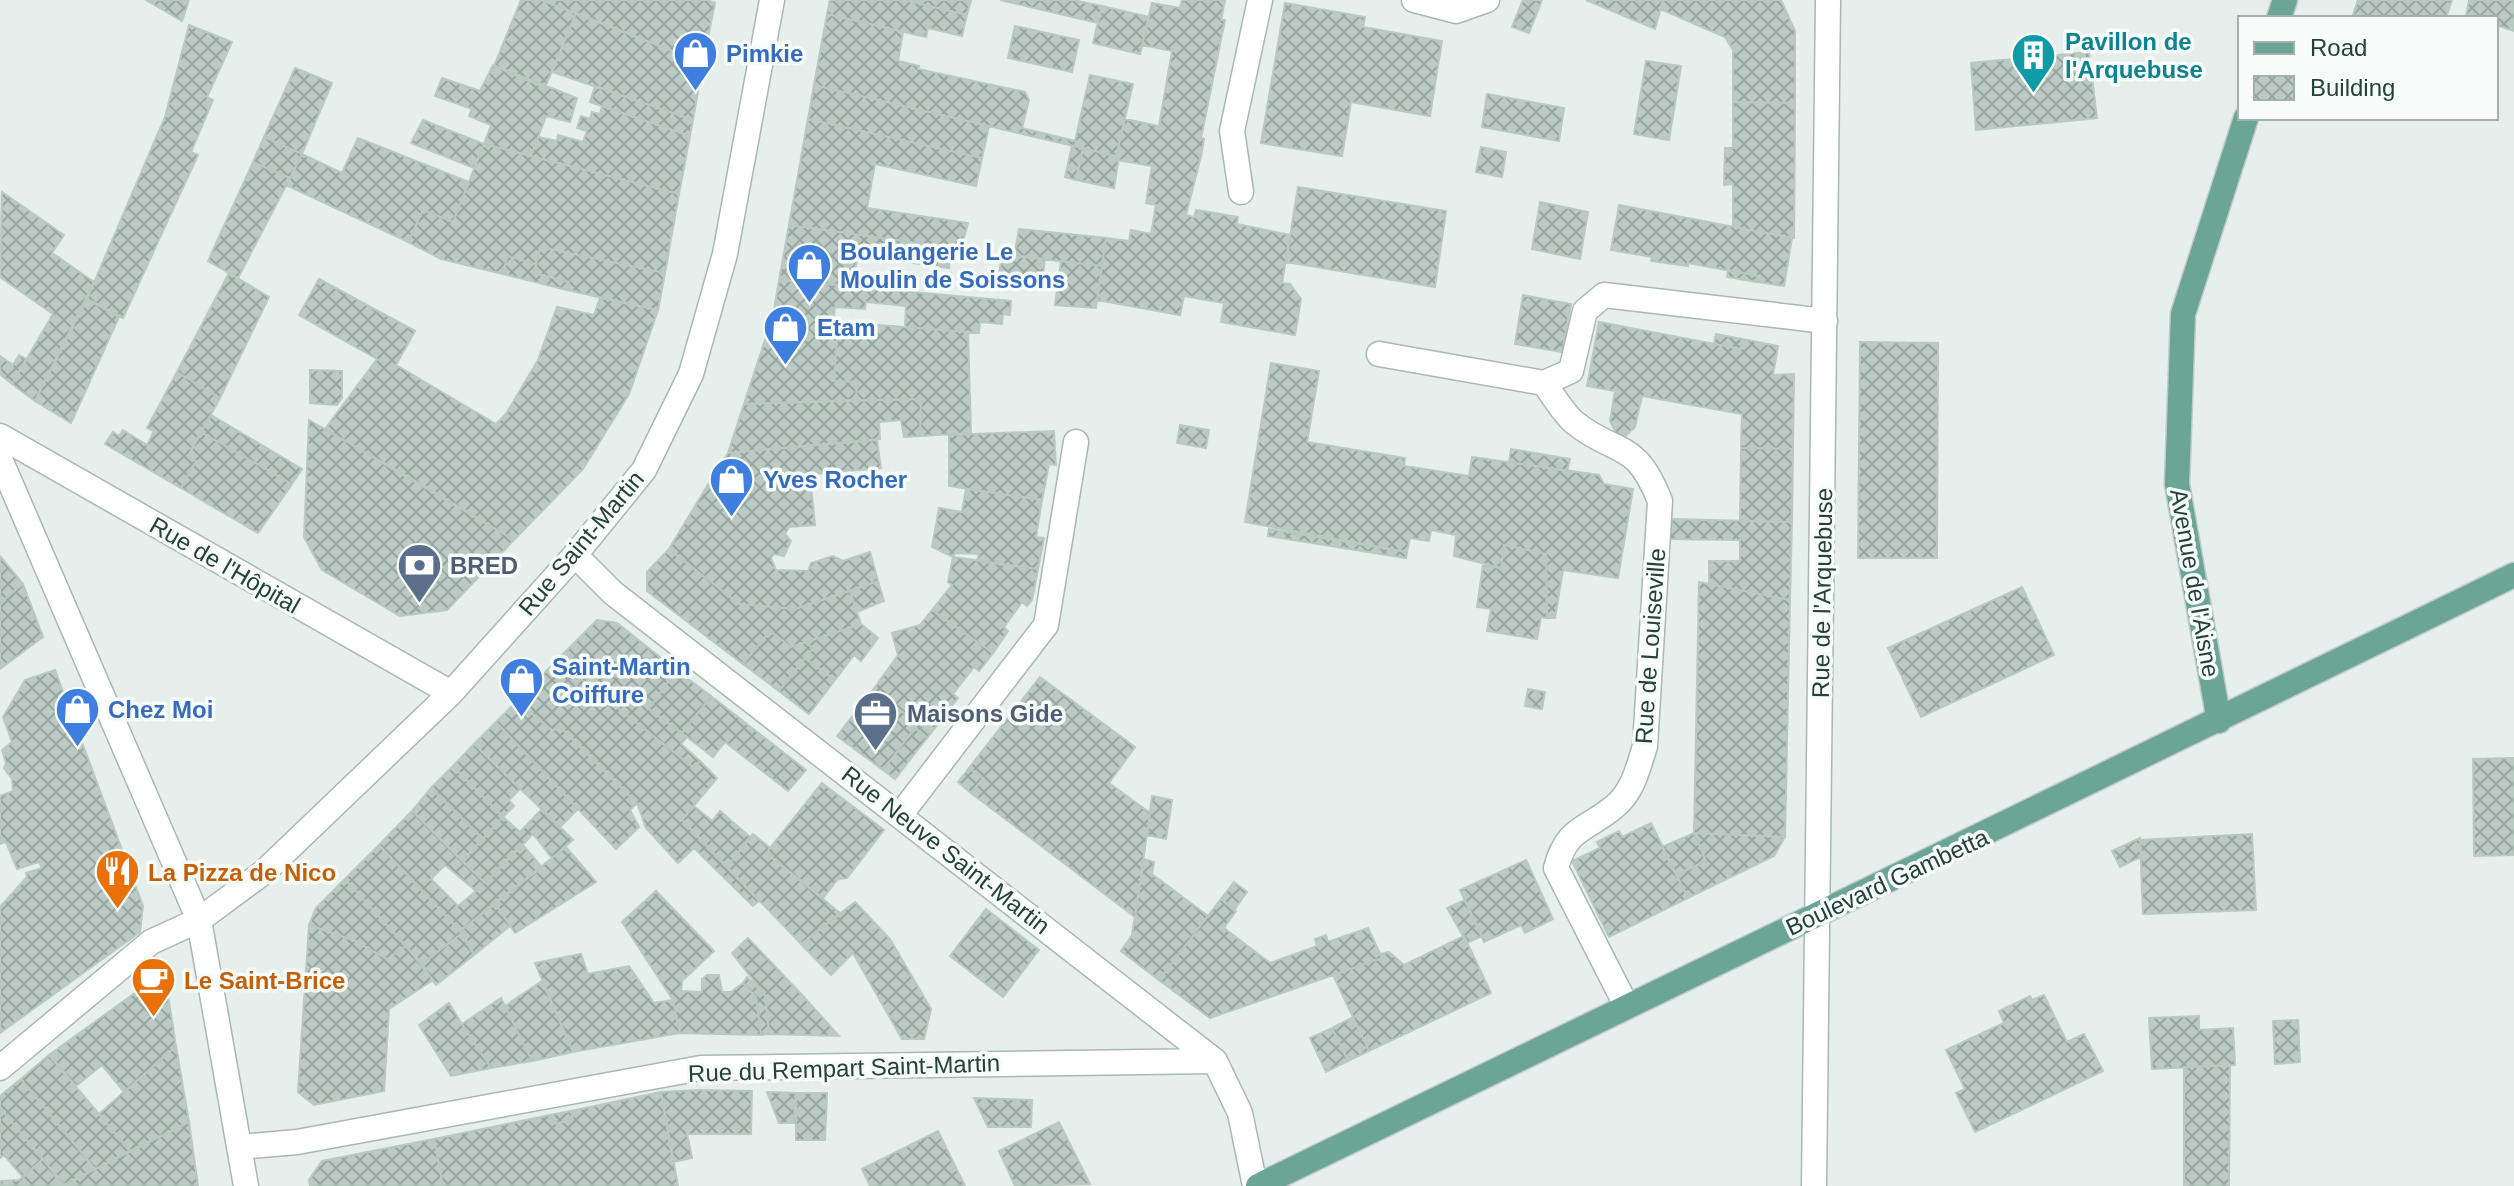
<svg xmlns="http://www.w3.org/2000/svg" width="2514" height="1186" font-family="Arial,sans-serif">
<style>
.building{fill:url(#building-cross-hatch);stroke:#b8c9c2;stroke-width:2;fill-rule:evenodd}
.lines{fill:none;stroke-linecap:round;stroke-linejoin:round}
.minor-casing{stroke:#a8b8b2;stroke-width:27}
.major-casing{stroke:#c2cac8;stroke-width:27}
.minor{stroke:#fff;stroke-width:24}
.major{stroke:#6aa596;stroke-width:24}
.labels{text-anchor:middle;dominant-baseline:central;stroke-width:7;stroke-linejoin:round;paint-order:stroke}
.culture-label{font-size:24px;font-weight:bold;fill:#0d838f;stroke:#f7fbf9;text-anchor:start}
.shop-label{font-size:24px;font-weight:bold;fill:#366cbe;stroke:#f7fbf9;text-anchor:start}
.street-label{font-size:24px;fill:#24423a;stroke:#f7fbf9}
.service-label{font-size:24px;font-weight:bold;fill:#4e5e75;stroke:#f7fbf9;text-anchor:start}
.food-label{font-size:24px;font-weight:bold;fill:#c56008;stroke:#f7fbf9;text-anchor:start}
</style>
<defs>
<pattern id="building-cross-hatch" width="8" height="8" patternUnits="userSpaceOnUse" patternTransform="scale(2)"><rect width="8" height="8" fill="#bbcac4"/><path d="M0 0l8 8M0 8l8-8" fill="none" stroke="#98a6a0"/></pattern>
</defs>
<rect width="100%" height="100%" fill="#e6efeb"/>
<!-- building -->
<path class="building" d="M146,0H189L182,21Z
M521,0H541L576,13L545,88L494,66Z
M541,0H707L715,3L703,63Z
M830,0H904L967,15L962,36L928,28L926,37L827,14Z
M904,0H971L967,15Z
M1000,0H1073L1102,6L1098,23Z
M1182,0H1225L1221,20H1225L1201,138L1204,139L1201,156L1186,215L1194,217L1196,210L1238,217L1237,224L1290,235L1282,283L1290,284L1301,299L1295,335L1221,322L1224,303L1184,296L1180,315L1097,300L1106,238L1129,241L1131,230L1151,234L1156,205L1146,203L1152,166L1118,160L1116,156L1125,119L1159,126L1172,51L1142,45L1152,3L1180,8Z
M1523,0H1542L1529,33L1512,27Z
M1586,0H1663L1655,29Z
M1663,0H1781L1795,31V103L1733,102V50L1725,37L1660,9Z
M2358,0H2452L2446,18H2352Z
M2469,0H2514V31L2496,25V18L2466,16Z
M1285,3L1365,17L1363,27L1442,41L1430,116L1351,102L1342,156L1261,143Z
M1102,6L1149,17L1140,54L1093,43Z
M576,13L703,63L693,120L552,72Z
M827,14L903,32L898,61L919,66L918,69L1025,92L1029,100L1022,128L1075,141L1090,75L1133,84L1116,156L814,85Z
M189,25L232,42L207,97L213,100L191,152L198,155L123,318L87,299L165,117Z
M1015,26L1079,40L1072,72L1008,58Z
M2089,52L2097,118L1976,130L1971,63Z
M1646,61L1681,66L1669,140L1634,134Z
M493,65L577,98L570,122L546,116L531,156L484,144L491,125L469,116L472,109L435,96L442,78L480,91Z
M295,68L332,83L302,154L264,137Z
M814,85L989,126L982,158L808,119Z
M595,86L693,120L690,136L590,102Z
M1487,94L1564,108L1559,141L1482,127Z
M1733,102L1795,103L1794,238L1733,227V184L1724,185L1725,148H1733Z
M602,106L690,136L679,194L531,156L538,137L557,141L558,135L583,142L587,131L577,128L581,116L590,119L592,112L600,114Z
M808,119L982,158L976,186L875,164L867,208L968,223L961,249L789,225Z
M423,120L484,144L474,168L411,143Z
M264,137L302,154L290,178L253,162Z
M358,138L469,182L453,222L423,210L408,242L286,185L302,154L342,173Z
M484,144L679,194L665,273L540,247L536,264L507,256L503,274L441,259L408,242L423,210L453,222Z
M1072,146L1083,148L1076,180L1065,177Z
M1481,147L1506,152L1502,177L1476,172Z
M1083,148L1119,157L1114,188L1076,180Z
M253,162L290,178L238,278L208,261Z
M1298,187L1446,211L1435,287L1286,262Z
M2,192L64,235L52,253L94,282L35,401L12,384L53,314L0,277Z
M1540,202L1588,212L1580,259L1532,249Z
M1619,205L1792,238L1784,286L1757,282L1758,276L1688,263V266L1651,261L1652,257L1611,250Z
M789,225L951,248L949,268L858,255L852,286L779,280Z
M1019,229L1106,238L1102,266L1014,256Z
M540,247L665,273L658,310L567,290L569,282L534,273Z
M1002,254L1045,259L1042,282L999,276Z
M507,256L536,264L534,273L569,282L567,290L503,274Z
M1061,261L1102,266L1096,308L1055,305Z
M1728,270L1758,276L1757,282L1727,277Z
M229,273L269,297L220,398L177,372Z
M319,279L415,331L396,365L496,424L506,414L538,360L557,307L594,315L600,298L658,310L629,394L583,469L514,540L325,429L377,359L299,315Z
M779,280L1011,301L1010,315L1003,314L1002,324L980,322L979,333L905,327L906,306L866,302L865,309L835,307L833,322L773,316Z
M1523,295L1571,304L1562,352L1515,344Z
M87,299L119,317L71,423L35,401Z
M773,316L838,322L834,381L857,382L856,400L744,404Z
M838,322L968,332L971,433L920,436L921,399L856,400L857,382L834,381Z
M1599,322L1741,349L1742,339L1778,346L1773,375L1794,374L1793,449L1741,448L1742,414L1642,396L1635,427L1620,441L1610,421L1615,391L1587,386Z
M1716,334L1742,339L1741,349L1714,344Z
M1860,342L1938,343L1937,558H1858Z
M19,355L26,359L12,384L0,374V356L13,365Z
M1271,363L1319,371L1307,442L1405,458L1404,466L1469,476L1472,457L1599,475L1604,484L1633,489L1618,578L1563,570L1555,618H1547L1546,554L1504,545L1501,568L1454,556L1456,535L1431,530L1429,541L1410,538L1407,552L1245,522Z
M310,370L342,371V398L337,405L310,403Z
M177,372L220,398L188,456L196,461L181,488L105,444L113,432L119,436L123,430L147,445L154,431L147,428Z
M921,399L920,436L904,437L901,420L879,422L880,439L728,453L744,404Z
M211,415L302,469L292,484L201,432Z
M309,420L426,487L514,540L447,610L400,616L322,570L304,537Z
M1180,425L1209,430L1206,448L1177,443Z
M1054,431L1056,465L1049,464L1042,500L949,486V435Z
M201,432L292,484L258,533L181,488L196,461L188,456Z
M877,440L881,468L709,483L728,453Z
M1741,448L1793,449L1792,522L1740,521Z
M1511,449L1570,459L1567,471L1509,462Z
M810,474L815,525L789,527L785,534L791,541L784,556L774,554L771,558L776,570L808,571L811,563L833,556L843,561L870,552L878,581L795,609L739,604L669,549L709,483Z
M966,489L1042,500L1036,537L1044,538L1038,569L977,561L979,554L955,553L953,557L932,547L939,508L962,512Z
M1672,519L1792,522L1790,600L1709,584V561H1740V540L1668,539Z
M1269,529L1407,552L1406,558L1268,536Z
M1504,545L1546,554L1547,618L1541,617L1537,639L1487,631L1491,609L1477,607L1483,565L1501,568Z
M669,549L739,604L795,609L850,591L861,624L791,647L770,631L743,664L647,591V572Z
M0,556L23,584L0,603Z
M953,557L1038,569L1032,600L1027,606L1022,602L1004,627L1008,631L993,653L932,610L952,585L948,582Z
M878,581L884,601L857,612L850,591Z
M1699,582L1790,600L1785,837L1694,833Z
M23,584L43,637L0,669V603Z
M2022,587L2054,655L1921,717L1888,648Z
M932,610L993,653L979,671L974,667L953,694L958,698L931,733L873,690L898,655L892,633L920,625Z
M597,620L617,623L676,670L649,709L687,737L681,744L700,761L694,768L557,660Z
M861,624L878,638L861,661L854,655L835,680L805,658L813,648L805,642Z
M770,631L791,647L805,642L813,648L779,691L743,664Z
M805,658L835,680L809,714L779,691Z
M557,660L694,768L700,761L717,778L682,820L759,901L753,906L694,848L678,863L646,828L637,803L589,754L558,725L553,731L517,701Z
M55,670L143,906L140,932L0,1033V907L27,877L26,873L42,868L39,862L17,869L6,842L0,844V796L13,791L12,779L4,768L6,763L2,750L12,742L3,717L25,680Z
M676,670L711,696L682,733L649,709Z
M1040,677L1135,747L1109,783L1150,813L1135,917L971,793L983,778L969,768Z
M1528,689L1545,692L1542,709L1525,706Z
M873,690L931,733L927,738L915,728L883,770L837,736Z
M711,696L806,770L788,791L725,742L713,757L682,733Z
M517,701L553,731L558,725L637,803L630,810L639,827L616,849L496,722Z
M496,722L578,809L560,827L474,744Z
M915,728L927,738L895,779L883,770Z
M474,744L520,789L509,800L514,806L503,817L453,766Z
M2514,758V855L2474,856L2473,759Z
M453,766L503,817L483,839L431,788Z
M969,768L983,778L971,793L958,782Z
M822,783L884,830L847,878L838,879L823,898L766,853Z
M431,788L483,839L462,861L412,811Z
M1152,796L1172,800L1166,839L1147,835Z
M694,806L712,821L720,811L750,837L727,867L682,820Z
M542,809L573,840L552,858L533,834L485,883L462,861L503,817L520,832Z
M412,811L485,883L522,844L542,867L460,931L379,845ZM445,865L476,891L458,906L431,879Z
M1651,823L1688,898L1609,937L1572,861L1600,848L1597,842L1619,831L1622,837Z
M1694,833L1785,837L1774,856L1688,898L1676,875L1706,861Z
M1694,833L1706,861L1676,875L1662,847Z
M753,834L770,848L766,853L840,913L801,944L727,867Z
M2252,834L2256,910L2143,914L2140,840Z
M2140,838L2141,857L2120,867L2112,851Z
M379,845L462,933L422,964L345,879Z
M566,847L596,882L515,933L495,903Z
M1144,859L1154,862L1152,874L1208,916L1159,980L1121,951L1132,935Z
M1526,860L1553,919L1525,933L1521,925L1484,942L1460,890Z
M345,879L406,946L387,959L355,941L309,925L316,908Z
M1234,882L1247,892L1234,910L1221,899Z
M656,891L714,951L682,981L681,991L702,992V979L707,975H719L722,992H731L743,983L756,997L761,1035L680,1033L673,1000L622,922Z
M1221,899L1236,911L1224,928L1270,963L1317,946L1315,939L1326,935L1328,942L1368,928L1382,958L1210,1018L1159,980Z
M1465,900L1482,936L1467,943L1447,908Z
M855,902L890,939L931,1009L924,1039H902L853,953L831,975L801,944Z
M495,903L510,926L474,955L460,931Z
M986,909L1039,950L1003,997L950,956Z
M309,925L355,941L387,959L406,946L433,980L389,1009L384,1091L314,1105L298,1092Z
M462,933L474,955L436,985L422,964Z
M1464,936L1491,993L1369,1051L1333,975L1382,958L1380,954L1389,952L1404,965Z
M748,938L803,996L839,1036L769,1034L765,995L732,953Z
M581,954L588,974L629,966L654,1003L673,1000L680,1033L573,1052L535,963Z
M160,975L165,977L176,1046L124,1092L102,1065L76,1086L49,1055Z
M747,977L765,995L769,1034L761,1035L756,997L743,983Z
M542,981L573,1052L532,1061L505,1006Z
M2044,995L2067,1042L2084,1034L2103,1071L1975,1132L1956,1093L1965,1089L1946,1050L2004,1023L1999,1011L2030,996L2032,1000Z
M501,998L532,1061L491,1068L462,1024Z
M449,1003L462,1024L491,1068L451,1076L419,1025Z
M2199,1016V1030L2233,1028L2235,1065L2152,1069L2149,1018Z
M1353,1017L1369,1051L1348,1061L1332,1028Z
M2298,1020L2300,1062L2275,1064L2273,1021Z
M1332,1028L1348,1061L1326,1072L1310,1038Z
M176,1046L189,1122L130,1151L99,1114Z
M49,1055L99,1114L130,1151L95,1169L21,1079Z
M2230,1065L2229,1186H2184V1067Z
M21,1079L95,1169L64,1185L0,1108V1096Z
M700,1090L752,1091L751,1134H687L692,1158L673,1162L661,1092Z
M661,1092L678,1186H443L434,1139L550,1115L553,1124L573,1120L571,1111Z
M767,1092L796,1093L794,1123H779Z
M796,1093H827L825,1140H796Z
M974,1098L1032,1100L1031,1127H988Z
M0,1108L43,1159L23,1177L4,1155L0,1158Z
M571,1111L573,1120L553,1124L550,1115Z
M189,1122L198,1186H64L95,1169Z
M1059,1122L1090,1184L1015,1186L999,1151Z
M938,1131L965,1186H870L862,1169Z
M434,1139L443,1186H310L309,1180L322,1161Z
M43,1159L63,1186H0V1181L19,1180Z"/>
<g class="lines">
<defs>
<path id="minor" d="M1414,0L1456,11L1487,0
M1241,192L1232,131L1260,0
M1379,354L1544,383L1571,371L1585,311L1604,295L1825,321
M1544,383C1553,395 1563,413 1575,423C1618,457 1635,438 1660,501L1645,746C1638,768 1633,792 1614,807C1585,831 1567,827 1556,868L1626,1005
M0,436L451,693
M0,459L199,920L246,1186
M575,555L613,593L1215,1061L1240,1113L1255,1186
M901,814L1046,625L1076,442
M0,1068L151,942L199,920L264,872L451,693L575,555L644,470L691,374L725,254L772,0
M239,1147L297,1142L701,1068L1215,1061
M1814,1186L1828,0"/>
<path id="major" d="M2279,18L2285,0
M2219,721L2177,484L2183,314L2246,118
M1258,1186C1676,981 2097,782 2514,575"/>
</defs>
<!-- minor casing -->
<use href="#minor" class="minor-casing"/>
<!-- major casing -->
<use href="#major" class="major-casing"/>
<!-- minor -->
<use href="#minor" class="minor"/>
<!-- major -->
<use href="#major" class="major"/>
</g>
<!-- icons -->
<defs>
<symbol id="shop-pin" viewBox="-11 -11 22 30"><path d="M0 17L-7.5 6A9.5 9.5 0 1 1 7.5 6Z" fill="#3f7fe0" stroke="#f7fbf9"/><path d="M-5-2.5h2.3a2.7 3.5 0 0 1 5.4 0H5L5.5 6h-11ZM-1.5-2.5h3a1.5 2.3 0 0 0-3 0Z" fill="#fff"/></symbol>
<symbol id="building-pin" viewBox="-11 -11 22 30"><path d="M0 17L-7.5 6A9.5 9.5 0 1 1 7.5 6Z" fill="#0f9aa8" stroke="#f7fbf9"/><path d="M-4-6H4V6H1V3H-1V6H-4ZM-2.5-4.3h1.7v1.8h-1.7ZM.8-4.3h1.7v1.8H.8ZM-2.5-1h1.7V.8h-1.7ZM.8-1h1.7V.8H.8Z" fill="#fff"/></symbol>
<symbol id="bank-pin" viewBox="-11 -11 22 30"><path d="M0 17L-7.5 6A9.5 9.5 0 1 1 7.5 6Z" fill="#5c6f8a" stroke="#f7fbf9"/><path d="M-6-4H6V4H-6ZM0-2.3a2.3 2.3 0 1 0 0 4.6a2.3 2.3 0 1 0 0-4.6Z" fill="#fff"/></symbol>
<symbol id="office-pin" viewBox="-11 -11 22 30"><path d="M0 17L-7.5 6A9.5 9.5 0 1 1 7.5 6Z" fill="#5c6f8a" stroke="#f7fbf9"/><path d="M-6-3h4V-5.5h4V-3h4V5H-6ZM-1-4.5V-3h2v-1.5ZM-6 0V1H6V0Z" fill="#fff"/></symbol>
<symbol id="restaurant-pin" viewBox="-11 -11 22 30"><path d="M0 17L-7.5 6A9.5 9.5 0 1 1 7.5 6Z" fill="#e8710a" stroke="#f7fbf9"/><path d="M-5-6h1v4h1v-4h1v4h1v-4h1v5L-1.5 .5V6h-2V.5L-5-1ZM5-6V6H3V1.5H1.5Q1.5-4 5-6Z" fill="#fff"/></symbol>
<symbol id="cafe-pin" viewBox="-11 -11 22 30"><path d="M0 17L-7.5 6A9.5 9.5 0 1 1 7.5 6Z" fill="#e8710a" stroke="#f7fbf9"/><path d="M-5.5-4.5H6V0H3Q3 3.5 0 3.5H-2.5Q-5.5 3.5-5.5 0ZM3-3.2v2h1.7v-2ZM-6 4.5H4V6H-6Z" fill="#fff"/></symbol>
</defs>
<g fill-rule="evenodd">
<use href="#shop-pin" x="670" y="28" width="51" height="69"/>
<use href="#building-pin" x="2008" y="30" width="51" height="69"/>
<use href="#shop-pin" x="784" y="240" width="51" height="69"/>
<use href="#shop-pin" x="760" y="302" width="51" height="69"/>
<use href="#shop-pin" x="706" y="454" width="51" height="69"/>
<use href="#bank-pin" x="394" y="540" width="51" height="69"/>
<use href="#shop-pin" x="496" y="654" width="51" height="69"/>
<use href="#shop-pin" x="52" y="684" width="51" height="69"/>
<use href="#office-pin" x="850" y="688" width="51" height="69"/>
<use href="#restaurant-pin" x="92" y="846" width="51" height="69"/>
<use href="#cafe-pin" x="128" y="954" width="51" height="69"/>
</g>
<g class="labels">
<!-- culture labels -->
<g class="culture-label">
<text x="2065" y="41">Pavillon de<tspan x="2065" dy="28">l'Arquebuse</tspan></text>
</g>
<!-- shop labels -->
<g class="shop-label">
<text x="726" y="53">Pimkie</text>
<text x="840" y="251">Boulangerie Le<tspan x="840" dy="28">Moulin de Soissons</tspan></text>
<text x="817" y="327">Etam</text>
<text x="763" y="479">Yves Rocher</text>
<text x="552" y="666">Saint-Martin<tspan x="552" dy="28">Coiffure</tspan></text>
<text x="108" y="709">Chez Moi</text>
</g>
<!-- street labels -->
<g class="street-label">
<text transform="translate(581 543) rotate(-50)">Rue Saint-Martin</text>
<text transform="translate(225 565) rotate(30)">Rue de l'Hôpital</text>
<text transform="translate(2195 583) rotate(80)">Avenue de l'Aisne</text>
<text transform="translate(1822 593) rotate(-89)">Rue de l'Arquebuse</text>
<text transform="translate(1650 646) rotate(-86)">Rue de Louiseville</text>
<text transform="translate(946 850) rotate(38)">Rue Neuve Saint-Martin</text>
<text transform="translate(1887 882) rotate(-25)">Boulevard Gambetta</text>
<text transform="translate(844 1068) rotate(-2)">Rue du Rempart Saint-Martin</text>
</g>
<!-- service labels -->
<g class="service-label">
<text x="450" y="565">BRED</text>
<text x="907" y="713">Maisons Gide</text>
</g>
<!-- food labels -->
<g class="food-label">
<text x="148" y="872">La Pizza de Nico</text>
<text x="184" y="980">Le Saint-Brice</text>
</g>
</g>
<!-- legend -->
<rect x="2238" y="16" width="260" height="104" fill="#f7fbf9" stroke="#a3b1ad" stroke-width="2"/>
<rect x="2254" y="42" width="40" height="12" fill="#6aa596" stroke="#a3b1ad" stroke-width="2"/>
<text x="2310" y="56" font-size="24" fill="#24423a">Road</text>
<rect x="2254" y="76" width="40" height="24" fill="url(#building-cross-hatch)" stroke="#a3b1ad" stroke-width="2"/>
<text x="2310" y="96" font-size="24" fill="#24423a">Building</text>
</svg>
